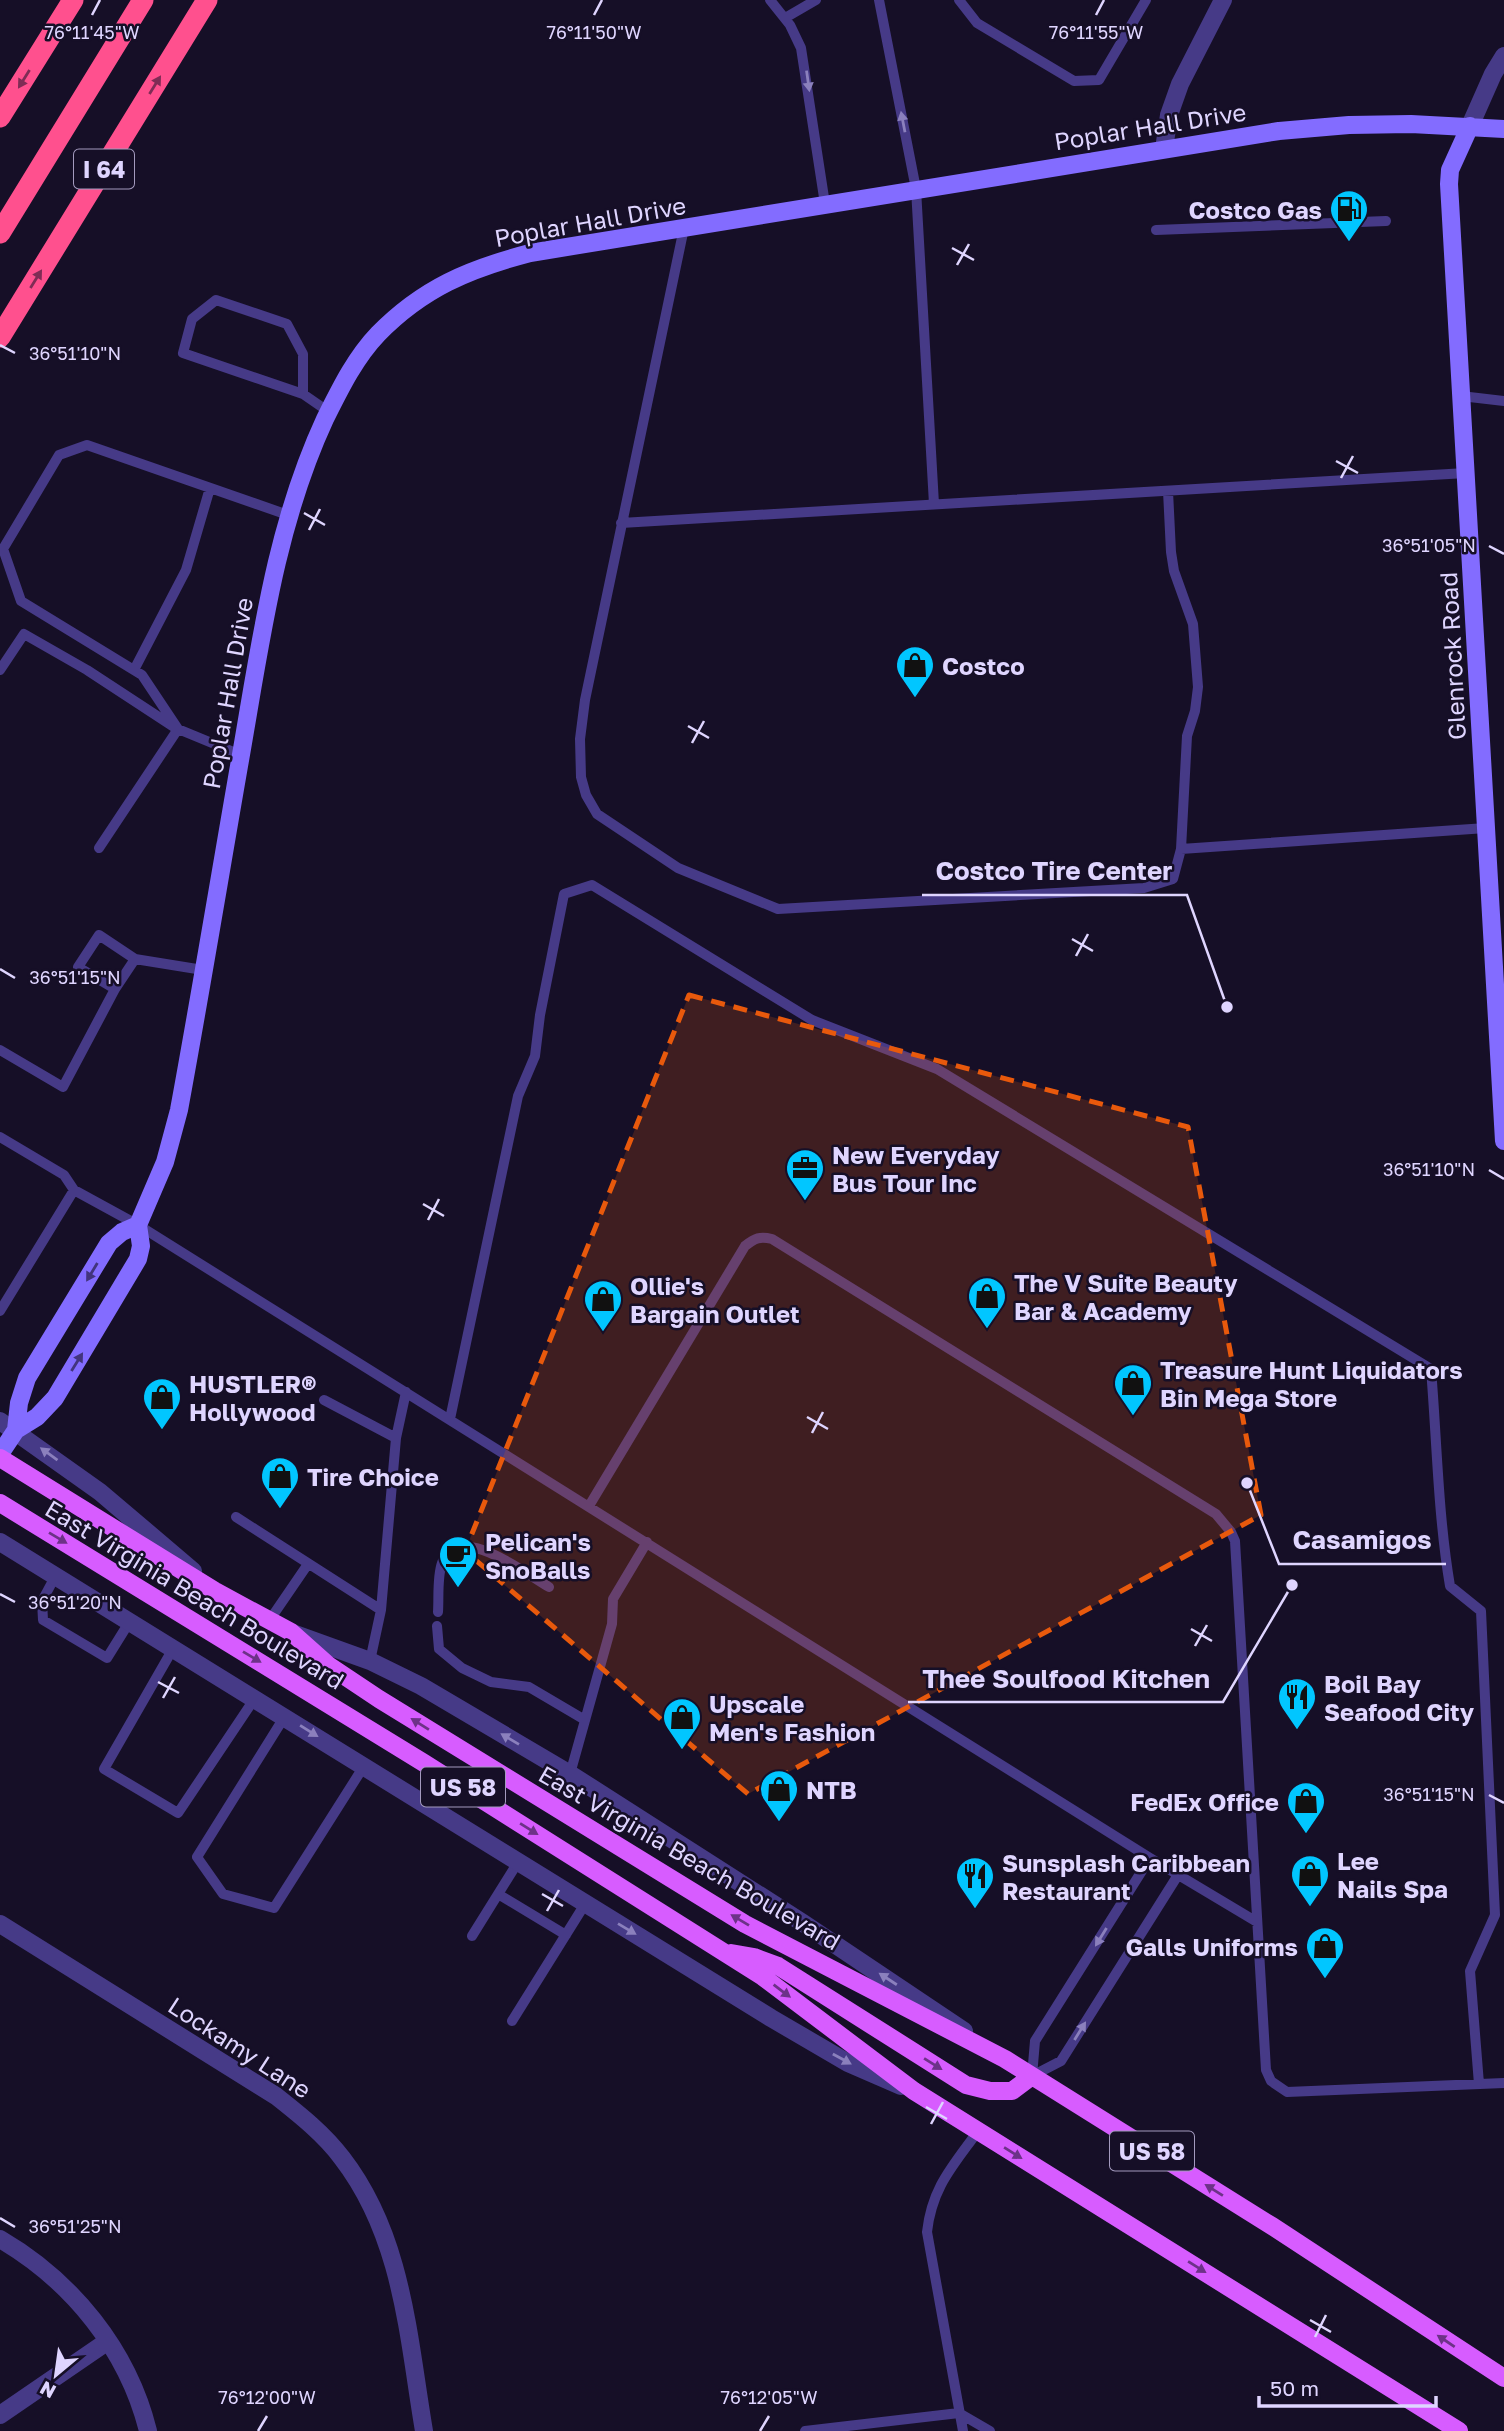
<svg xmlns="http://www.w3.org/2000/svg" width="1504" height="2431" font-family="'Golos Text',sans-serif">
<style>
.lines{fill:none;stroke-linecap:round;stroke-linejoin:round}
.lane{stroke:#463a87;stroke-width:10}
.street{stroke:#463a87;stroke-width:18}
.secondary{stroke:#836cff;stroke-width:18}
.primary{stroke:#d75cff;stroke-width:18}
.highway{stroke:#ff508e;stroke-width:21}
.oneway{fill:#7f2c55}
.oneway2{fill:#8b80bd}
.oneway3{fill:#42347d}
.oneway4{fill:#6d3288}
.marked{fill:#e8590c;fill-opacity:0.2;stroke:#e8590c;stroke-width:5;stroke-dasharray:14 9;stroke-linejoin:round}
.ticks{fill:none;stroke:#dfd5ff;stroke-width:2.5}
.labels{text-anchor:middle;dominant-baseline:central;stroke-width:5;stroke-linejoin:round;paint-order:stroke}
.shield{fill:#160f27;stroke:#a39abe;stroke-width:2}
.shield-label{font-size:23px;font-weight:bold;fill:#dfd5ff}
.street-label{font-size:24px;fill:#dfd5ff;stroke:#160f27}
.poi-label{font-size:24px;font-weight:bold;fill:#dfd5ff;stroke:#160f27;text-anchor:start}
.ticks-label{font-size:18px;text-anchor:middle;fill:#dfd5ff;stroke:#160f27;stroke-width:5;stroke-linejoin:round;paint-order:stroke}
.leader{fill:none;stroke:#dfd5ff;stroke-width:2.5}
.callout-dot{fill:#dfd5ff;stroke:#160f27;stroke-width:2.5}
.callout-label{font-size:26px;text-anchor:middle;font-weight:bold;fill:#dfd5ff;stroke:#160f27;stroke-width:5;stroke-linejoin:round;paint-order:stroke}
</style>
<rect width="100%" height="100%" fill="#160f27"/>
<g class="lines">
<!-- lane -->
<path class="lane" d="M770,0L790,25L801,48L825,204
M879,0L916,189L934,504
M959,0L977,23L1074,81L1099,80L1146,0
M785,18L816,0
M684,228L585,700L580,739L581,777L586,795L597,814L678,868L778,909L1144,888L1173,879L1181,849L1187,736L1195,711L1198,687L1193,624L1174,571L1171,552L1168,491
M1156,230L1386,221
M303,394V354L287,324L216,300L192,319L183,353L303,394L329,412
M1461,396L1504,401
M621,523L1466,473
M0,670L24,634L87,670L174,727
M134,670L186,570L210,488
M178,729L142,675L21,601L3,549L59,455L87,445L288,515
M99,848L178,729L241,755
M1181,849L1486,828
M115,989L135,959
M0,1050L63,1087L115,989L78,967L99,935L135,959L203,970
M0,1137L64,1175L74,1190L138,1225L1150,1858L1257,1922
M0,1311L74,1190
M324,1400L396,1438L381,1610L370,1661
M450,1419L518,1096L535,1056L540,1015L564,894L592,885L812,1020L937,1069L1431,1369C1437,1442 1438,1515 1450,1586L1481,1611L1495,1915L1470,1971L1479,2084
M396,1438L406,1392
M589,1506L745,1246C755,1238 760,1236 772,1239L1216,1514L1231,1532L1235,1541L1266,2070L1271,2081L1287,2092L1504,2083
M236,1517L381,1610
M56,1575L42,1601L43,1620L107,1658L130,1621
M438,1612C439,1597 437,1577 442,1563C458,1520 526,1574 549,1587
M269,1621L308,1564
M437,1626L439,1649L462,1668L491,1682L529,1687L585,1720
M174,1647L104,1769L178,1813L255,1698
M285,1716L197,1857L223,1894L274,1908L364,1766
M570,1774L612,1624L613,1599L647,1542
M498,1894L566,1935
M472,1936L518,1862
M512,2021L585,1904
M1032,2076L1061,2061L1178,1875
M1032,2076L1035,2041L1150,1858
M959,2413L990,2431
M805,2431L959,2413
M963,2431L927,2232C932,2187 953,2166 978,2131"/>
<!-- street -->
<path class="street" d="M1470,126L1493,74L1504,56
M1164,149L1169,115L1180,84L1223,0
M0,1421L100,1492L193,1571
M0,1542L771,2018L848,2063L901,2086
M295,1634L370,1661L421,1686L570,1774L803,1923L964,2031
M0,1924L276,2096C300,2115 324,2134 342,2158C403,2237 408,2337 424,2431
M0,2239C72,2281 128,2350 148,2431
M0,2415L108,2341"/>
<!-- secondary -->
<path class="secondary" d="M1470,126L1450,170L1449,184L1504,1141
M16,1430L19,1403L27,1378L109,1243L122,1232L138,1225
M0,1454L16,1430L37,1417L55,1398L138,1259L141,1246L138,1225L165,1162L179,1110C200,996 219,881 239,766C260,648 274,529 325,419C340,389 355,358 378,334C423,288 469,269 530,253L1279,131L1349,125L1411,124L1504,129"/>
<!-- primary -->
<path class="primary" d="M0,1458L215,1591L291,1632L328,1665L379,1699L745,1924L1005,2059L1272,2226L1504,2378
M0,1503L424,1763L763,1977L914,2091L1459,2431
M731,1953L754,1957L778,1966L966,2085L990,2091H1012L1032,2076"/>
<!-- highway -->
<path class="highway" d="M0,117L73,0
M0,233L143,0
M0,337L207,0"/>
</g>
<!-- one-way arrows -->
<defs><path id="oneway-solid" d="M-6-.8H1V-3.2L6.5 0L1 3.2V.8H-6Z" transform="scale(1.75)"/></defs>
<g class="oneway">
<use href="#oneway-solid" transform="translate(24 79) rotate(122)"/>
<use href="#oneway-solid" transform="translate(155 85) rotate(-58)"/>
<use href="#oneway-solid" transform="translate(36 279) rotate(-58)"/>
</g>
<g class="oneway2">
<use href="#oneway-solid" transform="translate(808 81) rotate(82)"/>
<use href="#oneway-solid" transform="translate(903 122) rotate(-101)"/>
<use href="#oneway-solid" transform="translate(49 1454) rotate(-144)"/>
<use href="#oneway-solid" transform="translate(309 1731) rotate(32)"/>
<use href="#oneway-solid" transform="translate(510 1739) rotate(-149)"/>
<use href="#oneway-solid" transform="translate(627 1929) rotate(31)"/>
<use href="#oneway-solid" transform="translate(1101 1937) rotate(122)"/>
<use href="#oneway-solid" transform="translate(888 1979) rotate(-147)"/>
<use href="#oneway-solid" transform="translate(1080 2031) rotate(-58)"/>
<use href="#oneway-solid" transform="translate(842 2059) rotate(29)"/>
</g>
<g class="oneway3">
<use href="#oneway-solid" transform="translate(92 1272) rotate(121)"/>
<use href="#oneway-solid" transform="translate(77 1362) rotate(-58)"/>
</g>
<g class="oneway4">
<use href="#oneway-solid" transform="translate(58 1538) rotate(31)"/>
<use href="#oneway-solid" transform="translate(252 1657) rotate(31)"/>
<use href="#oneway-solid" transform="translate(420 1724) rotate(-148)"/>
<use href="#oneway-solid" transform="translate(529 1829) rotate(32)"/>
<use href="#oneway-solid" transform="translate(740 1920) rotate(-149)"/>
<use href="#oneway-solid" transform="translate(782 1991) rotate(37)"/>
<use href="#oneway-solid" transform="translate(933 2064) rotate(32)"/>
<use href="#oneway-solid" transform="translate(1013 2153) rotate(32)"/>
<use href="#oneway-solid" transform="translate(1214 2190) rotate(-148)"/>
<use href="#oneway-solid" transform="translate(1197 2267) rotate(32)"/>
<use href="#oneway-solid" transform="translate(1446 2341) rotate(-146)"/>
</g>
<!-- marked area -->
<path class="marked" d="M689,995L1188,1127L1261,1515L748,1794L465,1551Z"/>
<!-- ticks -->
<path class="ticks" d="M92,15L100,0M594,15L602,0M1096,15L1104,0M952,248L974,260M957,265L969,244M0,345L15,353M1336,461L1358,473M1341,478L1353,456M304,513L325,525M309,530L320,509M1489,546L1504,554M688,726L709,738M692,743L704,721M1072,939L1093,951M1076,956L1088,934M0,969L15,978M1489,1170L1504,1179M423,1204L444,1216M428,1220L439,1199M807,1417L828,1429M812,1433L823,1412M0,1594L15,1602M1191,1629L1212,1641M1195,1646L1207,1625M158,1682L179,1693M163,1698L175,1677M1489,1795L1504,1803M542,1894L563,1906M547,1911L559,1890M926,2107L947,2119M931,2124L943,2102M0,2218L15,2227M1310,2320L1331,2332M1315,2337L1326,2315M258,2431L267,2416M760,2431L769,2416"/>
<!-- icons -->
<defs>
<symbol id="fuel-pin" viewBox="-11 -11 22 30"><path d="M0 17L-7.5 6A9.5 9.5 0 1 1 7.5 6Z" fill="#01c6ff" stroke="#160f27"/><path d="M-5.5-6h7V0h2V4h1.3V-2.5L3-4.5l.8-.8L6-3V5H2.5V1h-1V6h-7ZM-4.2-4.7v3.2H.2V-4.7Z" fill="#111"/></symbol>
<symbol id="shop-pin" viewBox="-11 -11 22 30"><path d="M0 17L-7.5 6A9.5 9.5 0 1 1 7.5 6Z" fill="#01c6ff" stroke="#160f27"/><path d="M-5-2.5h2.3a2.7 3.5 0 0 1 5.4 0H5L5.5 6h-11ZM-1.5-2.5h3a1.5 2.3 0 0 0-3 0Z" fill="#111"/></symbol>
<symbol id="office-pin" viewBox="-11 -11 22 30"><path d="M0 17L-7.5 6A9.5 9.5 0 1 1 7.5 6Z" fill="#01c6ff" stroke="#160f27"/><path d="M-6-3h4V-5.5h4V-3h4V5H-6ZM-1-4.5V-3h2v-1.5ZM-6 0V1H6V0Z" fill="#111"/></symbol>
<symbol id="cafe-pin" viewBox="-11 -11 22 30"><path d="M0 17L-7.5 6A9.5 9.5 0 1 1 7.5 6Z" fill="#01c6ff" stroke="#160f27"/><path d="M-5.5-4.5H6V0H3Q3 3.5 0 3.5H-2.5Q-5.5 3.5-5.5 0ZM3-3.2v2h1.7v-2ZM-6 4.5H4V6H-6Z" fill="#111"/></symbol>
<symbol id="restaurant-pin" viewBox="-11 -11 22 30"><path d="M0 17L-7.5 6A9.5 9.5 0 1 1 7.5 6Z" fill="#01c6ff" stroke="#160f27"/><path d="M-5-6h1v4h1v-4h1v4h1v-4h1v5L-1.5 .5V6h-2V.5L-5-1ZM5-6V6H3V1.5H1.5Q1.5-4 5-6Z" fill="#111"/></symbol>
</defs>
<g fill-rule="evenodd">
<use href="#fuel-pin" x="1327" y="187" width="44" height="60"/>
<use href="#shop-pin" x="893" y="643" width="44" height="60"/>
<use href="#office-pin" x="783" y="1146" width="44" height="60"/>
<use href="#shop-pin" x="965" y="1274" width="44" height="60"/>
<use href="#shop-pin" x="581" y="1277" width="44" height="60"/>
<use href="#shop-pin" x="1111" y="1361" width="44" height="60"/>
<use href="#shop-pin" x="140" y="1375" width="44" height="60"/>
<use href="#shop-pin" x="258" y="1454" width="44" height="60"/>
<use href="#cafe-pin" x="436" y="1533" width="44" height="60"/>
<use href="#restaurant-pin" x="1275" y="1675" width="44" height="60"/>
<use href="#shop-pin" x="660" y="1695" width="44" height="60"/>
<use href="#shop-pin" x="757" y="1767" width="44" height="60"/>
<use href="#shop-pin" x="1284" y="1779" width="44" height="60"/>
<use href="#shop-pin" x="1288" y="1852" width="44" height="60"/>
<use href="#restaurant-pin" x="953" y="1854" width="44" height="60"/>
<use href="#shop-pin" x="1303" y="1924" width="44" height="60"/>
</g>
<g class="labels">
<!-- shield labels -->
<g class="shield">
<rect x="74" y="149.5" width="60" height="39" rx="5"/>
<rect x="421" y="1767.5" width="84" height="39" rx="5"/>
<rect x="1110" y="2131.5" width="84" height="39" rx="5"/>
</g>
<g class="shield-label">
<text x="104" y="169">I 64</text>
<text x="463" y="1787">US 58</text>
<text x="1152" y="2151">US 58</text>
</g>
<!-- street labels -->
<g class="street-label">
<text transform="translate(1150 126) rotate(-9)">Poplar Hall Drive</text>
<text transform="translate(590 221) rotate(-10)">Poplar Hall Drive</text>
<text transform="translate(1452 656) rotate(-93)">Glenrock Road</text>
<text transform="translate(227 693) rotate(-80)">Poplar Hall Drive</text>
<text transform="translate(195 1594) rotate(31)">East Virginia Beach Boulevard</text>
<text transform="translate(690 1857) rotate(30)">East Virginia Beach Boulevard</text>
<text transform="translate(240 2047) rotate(33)">Lockamy Lane</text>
</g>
<!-- poi labels -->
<g class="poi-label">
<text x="1322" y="209" text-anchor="end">Costco Gas</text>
<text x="942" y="665">Costco</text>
<text x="832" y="1154">New Everyday<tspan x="832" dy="28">Bus Tour Inc</tspan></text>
<text x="1014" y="1282">The V Suite Beauty<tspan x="1014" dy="28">Bar &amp; Academy</tspan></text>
<text x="630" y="1285">Ollie's<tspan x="630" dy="28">Bargain Outlet</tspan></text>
<text x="1160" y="1369">Treasure Hunt Liquidators<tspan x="1160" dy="28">Bin Mega Store</tspan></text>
<text x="189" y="1383">HUSTLER®<tspan x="189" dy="28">Hollywood</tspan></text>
<text x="307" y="1476">Tire Choice</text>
<text x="485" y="1541">Pelican's<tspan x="485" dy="28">SnoBalls</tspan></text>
<text x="1324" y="1683">Boil Bay<tspan x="1324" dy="28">Seafood City</tspan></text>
<text x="709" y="1703">Upscale<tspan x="709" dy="28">Men's Fashion</tspan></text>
<text x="806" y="1789">NTB</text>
<text x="1279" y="1801" text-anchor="end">FedEx Office</text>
<text x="1337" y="1860">Lee<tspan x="1337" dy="28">Nails Spa</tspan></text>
<text x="1002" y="1862">Sunsplash Caribbean<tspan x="1002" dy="28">Restaurant</tspan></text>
<text x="1298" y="1946" text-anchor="end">Galls Uniforms</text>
</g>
</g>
<g class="ticks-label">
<text x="92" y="39">76°11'45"W</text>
<text x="594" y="39">76°11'50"W</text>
<text x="1096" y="39">76°11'55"W</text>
<text x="75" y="360">36°51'10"N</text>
<text x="1429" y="552">36°51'05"N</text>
<text x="75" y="984">36°51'15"N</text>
<text x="1429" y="1176">36°51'10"N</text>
<text x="75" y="1609">36°51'20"N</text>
<text x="1429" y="1801">36°51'15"N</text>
<text x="75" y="2233">36°51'25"N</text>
<text x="267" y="2404">76°12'00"W</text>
<text x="769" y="2404">76°12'05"W</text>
</g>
<!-- callouts -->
<path class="leader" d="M1227 1007L1187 895H922M1247 1483L1279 1564H1446M1292 1585L1223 1702H908"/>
<g class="callout-dot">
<circle cx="1227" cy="1007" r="7"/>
<circle cx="1247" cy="1483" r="7"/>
<circle cx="1292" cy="1585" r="7"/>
</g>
<g class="callout-label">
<text x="1054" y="880">Costco Tire Center</text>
<text x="1362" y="1549">Casamigos</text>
<text x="1066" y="1688">Thee Soulfood Kitchen</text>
</g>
<!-- north arrow -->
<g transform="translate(56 2375) rotate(209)" stroke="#160f27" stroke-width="5" paint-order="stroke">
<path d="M0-5L12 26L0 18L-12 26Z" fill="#dfd5ff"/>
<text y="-10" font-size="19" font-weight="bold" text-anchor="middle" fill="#dfd5ff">N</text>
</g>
<!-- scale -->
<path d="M1259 2396v10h177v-10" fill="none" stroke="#dfd5ff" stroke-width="3.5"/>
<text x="1270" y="2396" font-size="21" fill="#dfd5ff" stroke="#160f27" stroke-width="5" paint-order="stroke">50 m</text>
</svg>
